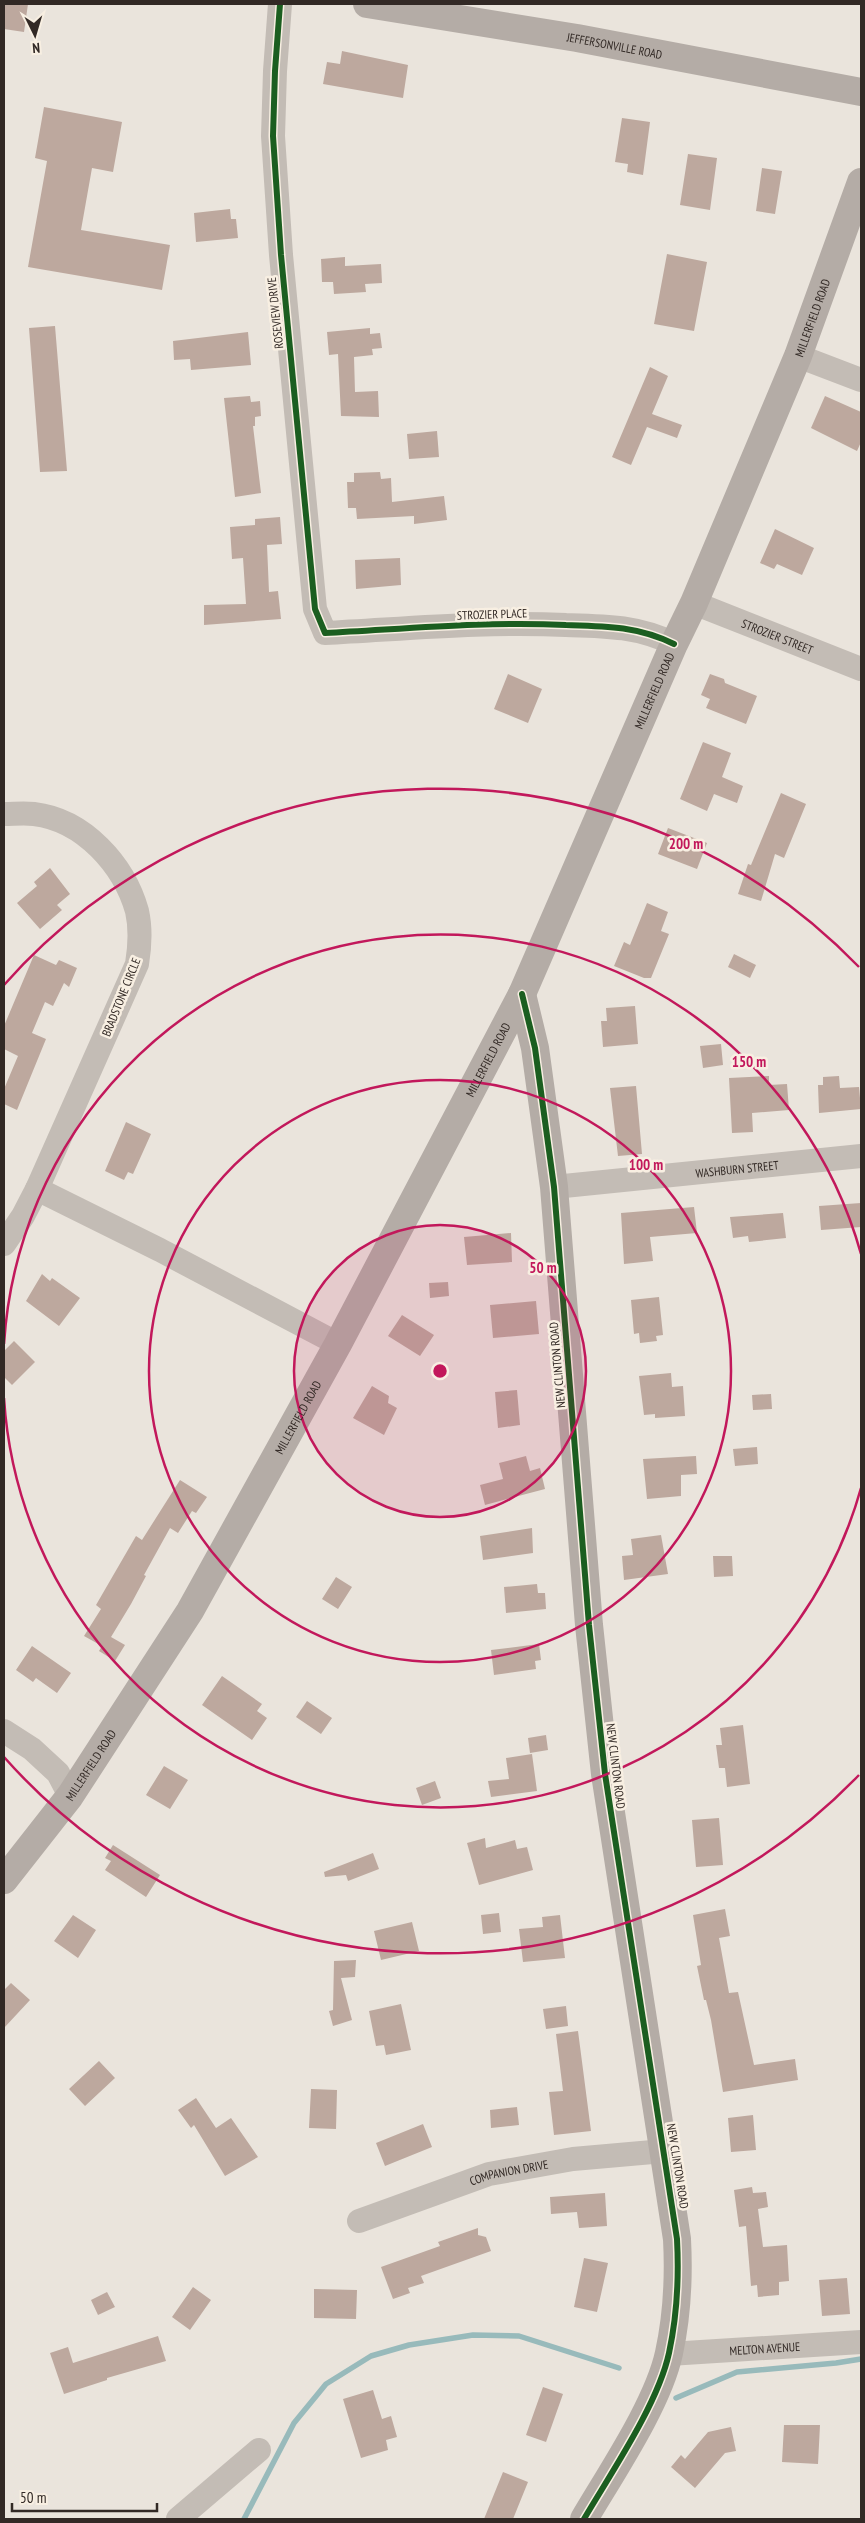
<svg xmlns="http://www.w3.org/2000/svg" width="865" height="2523" font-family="'PT Sans Narrow',sans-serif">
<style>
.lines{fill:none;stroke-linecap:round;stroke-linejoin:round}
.stream{stroke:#98babb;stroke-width:5.5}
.building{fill:#bda89e}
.street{stroke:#c3bcb5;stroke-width:24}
.secondary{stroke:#b4aca6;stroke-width:28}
.cycleway-casing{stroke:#f8efe2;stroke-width:9}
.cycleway{stroke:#1b5e20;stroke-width:6}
.ring{fill:none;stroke:#c2185b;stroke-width:2.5}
.labels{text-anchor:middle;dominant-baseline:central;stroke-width:5;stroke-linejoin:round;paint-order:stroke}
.street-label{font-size:12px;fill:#322925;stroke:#f8efe2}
.centre{fill:#c2185b;stroke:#f8efe2;stroke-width:2.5}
.ring-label{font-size:15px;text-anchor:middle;font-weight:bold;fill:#c2185b;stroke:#f8efe2;stroke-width:5;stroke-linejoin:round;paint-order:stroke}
</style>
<rect width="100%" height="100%" fill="#eae4dc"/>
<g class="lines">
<!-- stream -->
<path class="stream" d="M676,2398L737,2372L836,2363L861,2359
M244,2519L294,2423L326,2384L371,2356L409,2345L473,2335L519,2336L619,2368"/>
</g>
<!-- building -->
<path class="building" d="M4,4H28L24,32L4,29Z
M342,51L408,65L403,98L323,84L327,62L340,64Z
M44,107L122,122L113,172L92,168L81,230L170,245L162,290L28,267L47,161L35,158Z
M622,118L650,122L643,175L627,172L628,164L615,162Z
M688,154L717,158L710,210L680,205Z
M762,168L782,171L775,214L756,211Z
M230,209L231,219H236L238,238L196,242L194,213Z
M667,254L707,262L694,331L654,324Z
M345,257V266L381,264L382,283L365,284L366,292L334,294L333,282H322L321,259Z
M55,326L67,471L40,472L29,328Z
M370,328V334L380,333L382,348L372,349L373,355L354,357L355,392L378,391L379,417L341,416L338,354L329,355L327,332Z
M248,332L251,365L191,370L190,359L174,360L173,341Z
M650,367L668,376L652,414L682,425L677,438L647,427L631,465L612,457Z
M250,396L251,402L260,401L261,416L255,417V426H253L261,493L235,497L224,398Z
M825,396L861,412V442L857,451L811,428Z
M437,431L439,457L409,459L407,434Z
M380,472L381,479L391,478L392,502L444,496L447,520L414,524V516L357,519L356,508H348L347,482H354V473Z
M280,517L282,544L267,545L269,592L278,591L281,619L204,625V605L246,604L243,558L232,559L230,527L255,525V519Z
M775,529L814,548L802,575L777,564L774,569L760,563Z
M400,558L401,585L356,589L355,560Z
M508,674L542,689L528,723L494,709Z
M710,674L724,679L725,683L757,696L746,724L706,708L710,699L701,695Z
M703,742L731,753L722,777L743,786L737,803L714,794L707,811L680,799Z
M781,793L806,804L784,858L775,854L761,901L738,894L748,864L751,865Z
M668,828L707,843L697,869L658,854Z
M50,868L70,894L57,905L62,910L40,929L17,903L37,886L34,882Z
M647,903L668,912L661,931L669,934L651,978H644L614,966L624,942L630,945Z
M734,954L756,965L750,978L728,967Z
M34,955L56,965L59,960L77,968L69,987L64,983L53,1006L45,1002L32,1033L46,1039L17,1110L4,1104V1089L18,1056L4,1049V1026Z
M635,1006L638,1044L603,1047L601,1021H607L606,1008Z
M721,1044L723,1065L703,1068L700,1046Z
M769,1076V1085L787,1084L789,1110L752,1113L753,1132L732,1133L729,1078Z
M839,1076L840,1088L859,1087L861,1109L819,1113L818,1085H823V1077Z
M636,1086L642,1154L618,1156L610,1088Z
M126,1122L151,1134L133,1174L128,1172L124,1180L105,1171Z
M861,1203V1227L821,1230L819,1206Z
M694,1207L697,1233L650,1237L653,1261L624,1264L621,1213Z
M783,1213L786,1238L749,1242L748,1236L733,1238L730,1217Z
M511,1233L512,1262L467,1265L464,1237Z
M42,1274L50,1281L52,1278L80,1298L59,1326L26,1301Z
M448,1282L449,1296L430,1298L429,1283Z
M659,1297L663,1335L656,1336L657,1341L640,1343L639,1333L634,1334L631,1300Z
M536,1301L539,1334L493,1338L490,1305Z
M402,1315L434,1335L420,1356L388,1336Z
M14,1341L35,1362L12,1385L4,1377V1351Z
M671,1373L672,1387L683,1386L685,1416L655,1418V1414L644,1415L639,1376Z
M372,1386L389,1396L388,1403L397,1408L384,1435L353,1418Z
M517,1390L520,1425L498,1428L495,1392Z
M771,1394L772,1409L753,1410L752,1395Z
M757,1447L758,1464L735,1466L733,1449Z
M526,1456L530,1471L540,1468L545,1489L485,1505L480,1485L503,1479L499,1463Z
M696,1456L697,1474L681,1475V1496L647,1499L643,1459Z
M180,1480L207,1497L196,1513L192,1511L178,1533L170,1528L144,1575L146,1576L131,1604L111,1637L125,1645L115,1661L99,1651L102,1646L84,1636L101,1609L96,1605L136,1536L142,1540Z
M532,1528L533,1553L483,1560L480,1536Z
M661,1535L668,1574L624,1580L622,1556L633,1555L631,1539Z
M713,1556H732L733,1576L714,1577Z
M336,1577L352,1587L338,1609L322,1599Z
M537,1584L538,1593H545L546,1609L506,1613L504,1587Z
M539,1644L541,1660L535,1661L536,1669L494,1675L491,1650Z
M32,1646L71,1673L57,1693L36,1678L33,1682L16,1670Z
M222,1676L262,1704L257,1711L267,1718L252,1740L202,1705Z
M307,1701L332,1718L321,1734L296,1717Z
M743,1725L750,1784L727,1787L725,1768H719L716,1745H722L720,1728Z
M546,1735L548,1750L530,1753L528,1738Z
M532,1754L537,1791L491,1797L488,1781L509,1779L506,1758Z
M164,1766L188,1780L170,1809L146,1795Z
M435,1781L441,1798L422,1805L416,1788Z
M719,1818L723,1865L696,1867L692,1820Z
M485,1838L486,1848L515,1840L517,1849L527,1847L533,1870L479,1885L467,1843Z
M113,1845L160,1875L146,1897L105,1870L111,1861L105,1858Z
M373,1853L379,1869L348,1881L346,1875L325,1877L324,1872Z
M725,1909L730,1936L719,1938L729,1993L738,1992L754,2065L795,2059L798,2080L723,2092L711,2020L706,2000H704L697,1966L701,1965L693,1915Z
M499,1913L501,1932L483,1934L481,1915Z
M73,1915L96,1930L78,1958L54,1941Z
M560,1915L565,1958L523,1962L519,1929L543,1927L542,1917Z
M412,1922L419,1951L381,1960L374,1931Z
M356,1960L355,1977L341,1978L352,2020L333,2026L329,2011L333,2010L334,1961Z
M11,1983L30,2000L4,2028V1990Z
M401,2004L411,2050L386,2055L384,2045L376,2046L369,2011Z
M566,2006L568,2026L546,2029L543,2009Z
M578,2031L591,2131L554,2135L549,2092L563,2091L556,2034Z
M99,2061L115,2078L85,2106L69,2089Z
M311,2089L337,2090L336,2129L309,2128Z
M196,2098L216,2128L231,2118L258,2157L225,2176L194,2125L191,2128L178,2110Z
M517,2107L519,2125L491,2128L490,2110Z
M753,2115L756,2150L731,2152L728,2118Z
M423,2124L432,2147L385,2166L376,2143Z
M752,2187L753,2193L766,2192L768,2207L758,2209L763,2247L787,2245L789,2281L779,2282V2295L758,2297L757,2285L751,2286L746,2226L739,2227L734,2190Z
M605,2193L607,2226L579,2228L577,2212L551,2214L550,2197Z
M478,2228V2235L486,2237L491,2251L421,2276L424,2283L408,2288L410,2293L393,2299L381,2267L440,2246L438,2242Z
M584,2258L608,2263L597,2312L574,2307Z
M847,2278L850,2314L822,2316L819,2280Z
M193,2287L211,2300L190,2330L172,2317Z
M314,2289L357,2290L356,2319L314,2318Z
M107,2292L115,2307L98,2315L91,2300Z
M158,2336L166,2361L107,2378V2380L64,2394L50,2353L68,2347L73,2363Z
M543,2387L563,2394L546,2442L526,2435Z
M373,2390L382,2419L391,2416L397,2437L386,2440L388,2450L361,2458L343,2399Z
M784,2425H820L818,2464L782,2462Z
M731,2427L736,2451L725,2453L695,2488L671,2467L681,2455L685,2459L708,2432Z
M503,2472L528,2482L513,2519H484Z"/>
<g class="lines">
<!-- street -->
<g class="street">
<path d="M280,4L275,71L273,136L281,255L315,609L325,633C405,629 485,621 566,625C604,626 638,626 674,644"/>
<path d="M798,356L861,380"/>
<path id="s1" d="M694,603L861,669"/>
<path d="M4,814C14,814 24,813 34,814C84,820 124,865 137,911C141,929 140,946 137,964L37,1189L23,1216L4,1244"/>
<path id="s2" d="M554,1187L861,1156"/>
<path d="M37,1189L160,1250L338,1344"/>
<path d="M4,1731L32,1749L58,1773L70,1796"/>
<path id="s3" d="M359,2221L489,2174L573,2159L664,2151"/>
<path id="s4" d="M669,2354L861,2342"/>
<path d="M178,2519L259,2450"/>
</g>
<!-- secondary -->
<g class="secondary">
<path id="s5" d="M367,4L577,38L861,92"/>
<path d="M522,994L535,1048L554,1187L589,1625L605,1774L677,2239C679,2277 677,2316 669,2353C658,2404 611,2473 584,2519"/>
<path id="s6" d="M4,1880L70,1796L190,1611L338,1344L522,994L674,644L694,603L798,356L861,182"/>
</g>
<defs>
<path id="cycleway" d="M280,4L275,71L273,136L281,255L315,609L325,633C405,629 485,621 566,625C604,626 638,626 674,644
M522,994L535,1048L554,1187L589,1625L605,1774L677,2239C679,2277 677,2316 669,2353C658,2404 611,2473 584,2519"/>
</defs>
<!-- cycleway casing -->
<use href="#cycleway" class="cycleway-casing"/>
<!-- cycleway -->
<use href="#cycleway" class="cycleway"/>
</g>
<!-- distance rings -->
<circle cx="440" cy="1371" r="146" fill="#c2185b" fill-opacity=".12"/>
<g class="ring">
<circle cx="440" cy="1371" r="146"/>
<circle cx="440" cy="1371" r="291"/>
<path d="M861 1488A437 437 0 0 1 4 1398M4 1344A437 437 0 0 1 861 1254"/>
<path d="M859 1775A582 582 0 0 1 4 1757M4 985A582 582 0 0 1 859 967"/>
</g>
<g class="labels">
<!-- street labels -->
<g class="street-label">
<text stroke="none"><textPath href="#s5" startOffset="251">JEFFERSONVILLE ROAD</textPath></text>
<text transform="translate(275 313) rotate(-96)">ROSEVIEW DRIVE</text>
<text stroke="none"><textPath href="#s6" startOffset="1764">MILLERFIELD ROAD</textPath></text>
<text transform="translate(492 614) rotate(-2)">STROZIER PLACE</text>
<text stroke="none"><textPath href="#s1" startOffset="90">STROZIER STREET</textPath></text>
<text stroke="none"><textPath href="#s6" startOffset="1359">MILLERFIELD ROAD</textPath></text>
<text transform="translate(121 997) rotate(-68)">BRADSTONE CIRCLE</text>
<text stroke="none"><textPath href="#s6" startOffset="954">MILLERFIELD ROAD</textPath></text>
<text stroke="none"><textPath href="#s2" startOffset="184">WASHBURN STREET</textPath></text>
<text transform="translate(557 1365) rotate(-95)">NEW CLINTON ROAD</text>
<text stroke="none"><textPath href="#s6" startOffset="549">MILLERFIELD ROAD</textPath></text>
<text stroke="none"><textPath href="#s6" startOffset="144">MILLERFIELD ROAD</textPath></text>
<text transform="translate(616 1766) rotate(83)">NEW CLINTON ROAD</text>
<text transform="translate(678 2166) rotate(81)">NEW CLINTON ROAD</text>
<text stroke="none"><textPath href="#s3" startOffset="158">COMPANION DRIVE</textPath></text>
<text stroke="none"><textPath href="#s4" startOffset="96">MELTON AVENUE</textPath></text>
</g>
</g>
<circle cx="440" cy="1371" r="8" class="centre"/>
<g class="ring-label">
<text x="686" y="849">200 m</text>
<text x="749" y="1067">150 m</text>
<text x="646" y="1170">100 m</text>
<text x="543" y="1273">50 m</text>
</g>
<!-- border -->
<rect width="865" height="2523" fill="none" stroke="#322925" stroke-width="10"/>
<!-- north arrow -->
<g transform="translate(35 35) rotate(175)" stroke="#f8efe2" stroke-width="4" paint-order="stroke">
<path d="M0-4L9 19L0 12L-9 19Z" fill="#322925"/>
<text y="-8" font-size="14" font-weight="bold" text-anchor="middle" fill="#322925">N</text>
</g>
<!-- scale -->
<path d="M12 2503v8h145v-8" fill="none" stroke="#322925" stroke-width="2.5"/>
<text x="20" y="2503" font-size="15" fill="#322925" stroke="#f8efe2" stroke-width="4" paint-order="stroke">50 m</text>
</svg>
